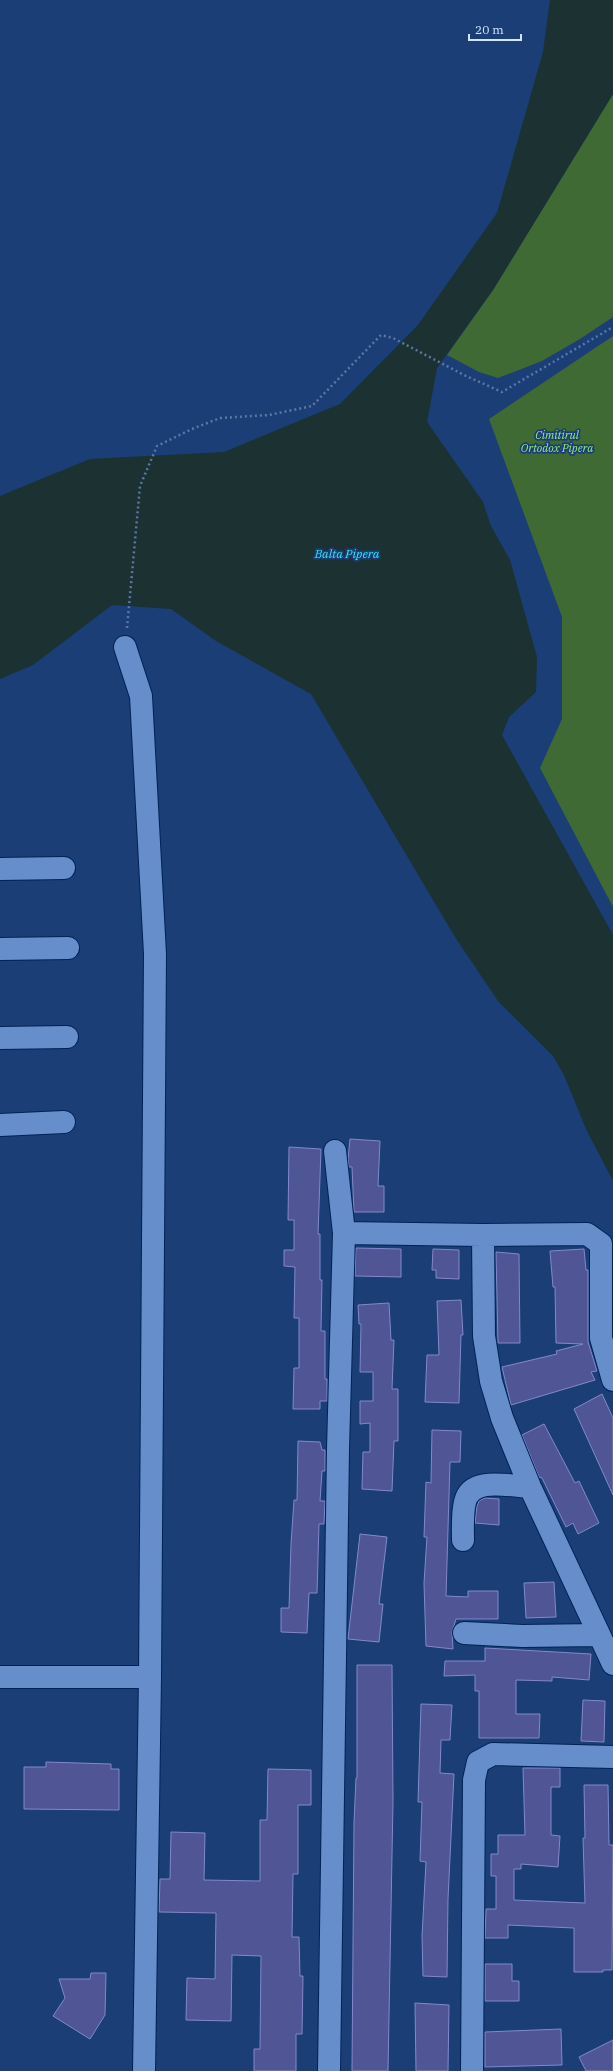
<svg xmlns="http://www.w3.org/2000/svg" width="613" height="2071" font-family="'IBM Plex Serif',serif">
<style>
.green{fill:#406a33}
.water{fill:#1b3132}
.building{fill:#505595;stroke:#8189ce}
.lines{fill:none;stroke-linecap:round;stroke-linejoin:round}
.minor-casing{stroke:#002357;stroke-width:24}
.path{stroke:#5b78a5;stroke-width:2.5;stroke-dasharray:2 3;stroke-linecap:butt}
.minor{stroke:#658ecb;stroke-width:22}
.labels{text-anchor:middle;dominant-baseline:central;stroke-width:3.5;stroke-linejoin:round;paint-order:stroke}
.park-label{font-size:11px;font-style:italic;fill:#99ee7d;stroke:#1a3e75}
.water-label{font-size:12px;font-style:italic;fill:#32e6ec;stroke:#1a3e75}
</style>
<rect width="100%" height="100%" fill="#1a3e75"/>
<!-- green -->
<path class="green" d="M613,94V317L580,339L542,361L498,378L479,372L447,355L493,290Z
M613,336V907L540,768L562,719V617L489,419Z"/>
<!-- water -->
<path class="water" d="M550,0H613V94L493,290L437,368L427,422L483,502L491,526L510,560L537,657L536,692L509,717L502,735L613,935V1181L586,1129L564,1075L553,1056L498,1001L455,937L311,694L216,641L171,609L112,605L33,665L0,679V496L90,459L224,452L340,404L418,325L497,213L543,52Z"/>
<!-- building -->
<path class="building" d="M350,1139L380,1141L378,1186H384V1212H354L352,1167H349L348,1159Z
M289,1147L321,1149L318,1234H320V1280H322L321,1331H325V1379H327V1401H320V1409H293L294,1368H299V1318H294L295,1267L284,1266V1250H294V1220H288Z
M356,1248L401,1249V1277L355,1276Z
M433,1249L459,1250V1279L436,1278V1270H432Z
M584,1249L586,1270H588V1342L597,1371L591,1372L595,1380L511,1405L502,1367L557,1354L556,1351L583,1344L556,1343L555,1287H553L550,1251Z
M496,1252L519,1254L520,1343H498Z
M461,1300L463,1335H461L459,1403L425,1402L427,1355H439L437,1301Z
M389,1303L391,1340H394L392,1389H398V1441H394L392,1491L362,1489L363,1452H370V1423L360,1424V1401H373V1372H360L361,1324H359L358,1305Z
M602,1394L613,1418V1495L574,1409Z
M544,1424L575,1483L579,1481L599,1523L578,1534L573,1523L566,1527L542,1478L539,1477L522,1435Z
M432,1430L461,1431L460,1462H450L446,1596L468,1597V1591H498V1619H456L452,1632L453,1649L426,1646L424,1583L427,1537H424L426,1482L431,1483Z
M298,1441L320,1442L322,1450H325V1471H322L320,1501H325L324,1524H319L317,1593H309L307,1633L281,1632V1608H289L291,1544L294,1500H297Z
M485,1498L499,1499V1525L475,1523L477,1506L479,1501Z
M360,1534L387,1537L379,1604H383L379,1642L348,1639Z
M554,1582L556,1617L526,1618L524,1583Z
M485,1648L591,1654L589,1680L552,1677V1681L516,1680V1714H540L539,1738H479V1691H475V1675L444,1676L445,1661H485Z
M357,1665H392L393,1801L388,2071H352L354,1823L356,1778H357Z
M583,1700L605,1701L604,1742L581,1741Z
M421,1704L452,1705L450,1740H441L440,1773L454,1774L448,1899L447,1977L423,1976L422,1936L426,1862L420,1861L422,1802H418Z
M46,1762L111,1764V1769H119V1810L24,1809V1767H46Z
M523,1768H560V1787H551V1835L560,1836L558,1867L521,1864V1869H514V1900L585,1903L583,1838H585L584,1785H608L609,1845H613L612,1970H603V1972H574V1928L508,1925V1938H485L486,1909H496V1876H491V1854H498V1835H525Z
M268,1769L311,1770V1805H298V1874H293L292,1937H299L300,1976H303L302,2034H296V2071H254V2049H260L261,1956L232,1955L231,2021L186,2020L187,1978L215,1979L216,1913L159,1912L160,1879H170L171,1832L205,1833L204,1880L260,1881V1820H267Z
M485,1964H512V1981H519V2001H485Z
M91,1973H106L105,2015L90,2039L53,2016L65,1998L59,1979H90Z
M415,2003L449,2005L448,2071H416Z
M561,2029L562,2065L485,2067V2032Z
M613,2040V2071H586L579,2057Z"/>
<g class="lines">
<defs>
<path id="minor" d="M125,647L141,696L155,954L150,1677L144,2071
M0,869L64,868
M0,949L68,948
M0,1038L67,1037
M0,1125L64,1122
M344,1233L483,1235L587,1234L601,1244V1338L613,1380
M483,1235L484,1336L491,1381L502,1418L530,1487L613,1664
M463,1540C463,1528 462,1514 465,1502C471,1476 509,1486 530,1487
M464,1633L522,1636L598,1635
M0,1677H150
M329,2071L338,1449L344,1233L335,1151
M472,2071L474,1780L478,1762L493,1754L613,1757"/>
</defs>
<!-- minor casing -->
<use href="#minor" class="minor-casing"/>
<!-- path -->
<path class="path" d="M127,628L140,486L157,446L192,429L220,418L269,415L312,406L381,335L393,338L466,376L502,392L613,327"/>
<!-- minor -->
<use href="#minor" class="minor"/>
</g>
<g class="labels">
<!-- park labels -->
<g class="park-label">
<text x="557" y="435">Cimitirul<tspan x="557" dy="13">Ortodox Pipera</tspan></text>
</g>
<!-- water labels -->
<g class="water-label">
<text x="347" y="553">Balta Pipera</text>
</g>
</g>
<!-- scale -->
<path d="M469 34v6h52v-6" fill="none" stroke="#d3e4ff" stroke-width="2"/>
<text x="475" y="34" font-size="12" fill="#d3e4ff" stroke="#1a3e75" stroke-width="3" paint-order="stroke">20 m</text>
</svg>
